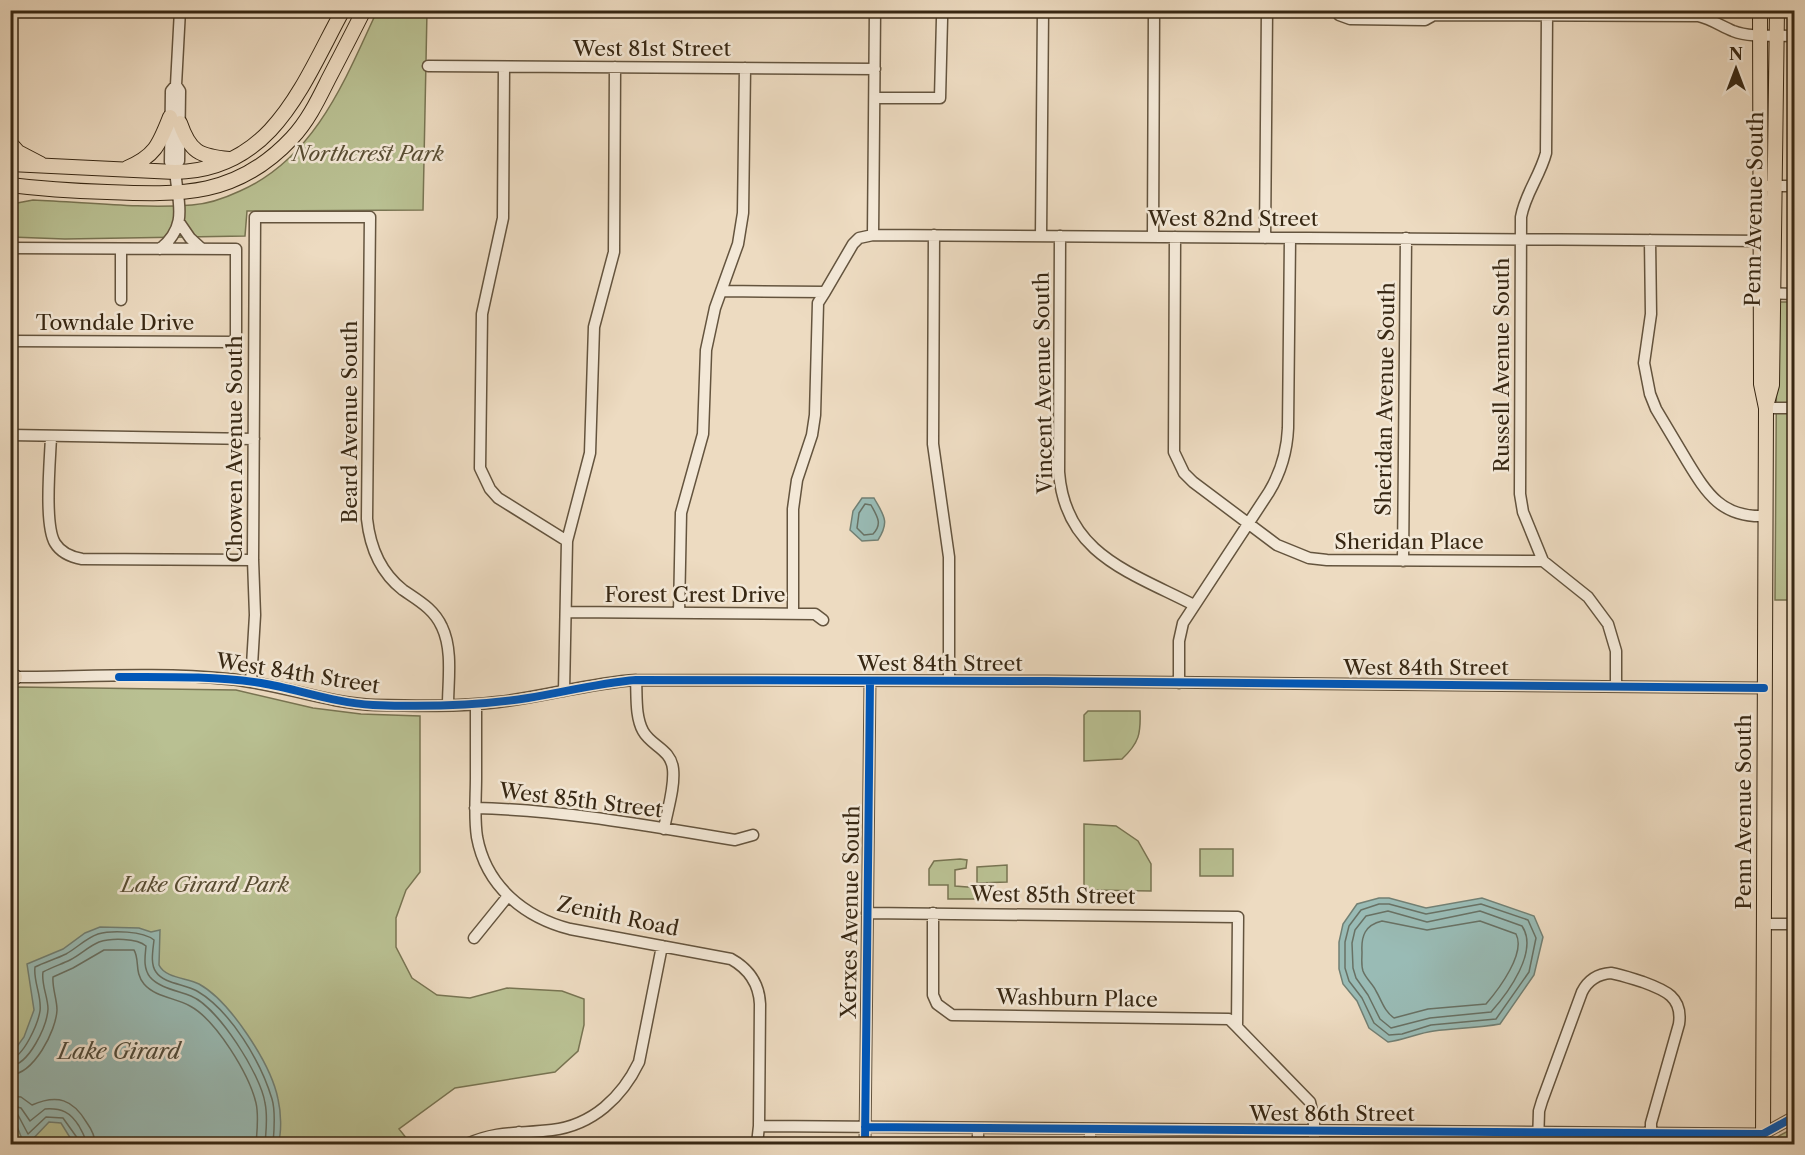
<svg xmlns="http://www.w3.org/2000/svg" width="1805" height="1155" font-family="'Libre Caslon Text',serif">
<style>
.green{fill:#b9c092;stroke:#787452;stroke-width:1.5}
.water{fill:#99bbb5;stroke:#728074;stroke-width:1.5}
.lines{fill:none;stroke-linecap:round;stroke-linejoin:round}
.shore{stroke:#687164;stroke-width:1.5}
.minor-casing{stroke:#64543e;stroke-width:13}
.major-casing{stroke:#372713;stroke-width:16}
.minor{stroke:#f3e8d7;stroke-width:10}
.major{stroke:#eddbc1;stroke-width:14}
.cycleway-casing{stroke:#f3e8d7;stroke-width:11}
.cycleway{stroke:#0057b8;stroke-width:8}
.labels{text-anchor:middle;dominant-baseline:central;stroke-width:5;stroke-linejoin:round;paint-order:stroke}
.street-label{font-size:21px;fill:#372713;stroke:#f3e8d7}
.park-label{font-size:21px;font-style:italic;fill:#584d33;stroke:#f3e8d7}
.water-label{font-size:22px;font-style:italic;fill:#504c3c;stroke:#f3e8d7}
</style>
<rect width="100%" height="100%" fill="#eddbc1"/>
<filter id="stains"><feTurbulence type="fractalNoise" baseFrequency=".00333" numOctaves="4"/><feColorMatrix values="0 0 0 0 .2 0 0 0 0 .09 0 0 0 0 .02 0 0 0 .5 -.17"/></filter>
<radialGradient id="worn" r=".72"><stop offset=".6" stop-color="#630" stop-opacity="0"/><stop offset="1" stop-color="#630" stop-opacity=".3"/></radialGradient>
<!-- green -->
<path class="green" d="M377,11H427L423,210L247,211L245,236L65,239L11,237L10,207L12,204L33,200C85,202 140,209 192,205C209,204 225,198 240,191C315,158 345,80 377,11Z
M1777,302H1794V600H1775Z
M17,687L236,690L313,708L361,714L420,716V872L406,890L396,918V947L412,978L437,995L470,998L507,988L562,991L584,999V1025L578,1051L555,1072L455,1088L399,1129L411,1144H11V690Z
M1088,711H1140C1141,734 1139,743 1122,759L1084,761V715Z
M1084,824L1116,826L1138,841L1151,864V891L1089,890L1084,885Z
M1200,849H1233V876H1200Z
M960,859L967,860L966,868L955,870V886L980,888L983,891V896L980,899H948V885H929V869L934,861Z
M1007,865V882L977,883V867Z
M1794,1128V1144H1773L1777,1137Z"/>
<!-- water -->
<path class="water" d="M862,498H874C884,516 890,521 878,540L862,541L850,530L853,511Z
M1379,898H1389L1426,908L1482,898L1534,916L1543,937L1534,975L1500,1024C1478,1028 1456,1028 1434,1031C1418,1033 1404,1040 1388,1042L1369,1028L1357,1001L1343,984L1339,969V942L1343,924L1357,904Z
M100,927L139,928L151,932L160,930L159,965C165,978 187,978 199,984C230,1001 271,1064 278,1099C281,1112 282,1132 278,1144H74L61,1123L49,1122L28,1144H24L11,1111L10,1056L24,1037L34,1010L27,964L63,949L85,933Z"/>
<g class="lines">
<!-- shore -->
<path class="shore" d="M865,504L871,505C877,516 883,524 873,534L864,535L857,528L859,513Z
M1379,904H1389L1426,914L1481,904L1528,920L1536,938L1529,972L1496,1019L1431,1025L1402,1034L1389,1035L1374,1023L1362,998L1349,981L1345,968V942L1349,926L1361,910Z
M1388,911L1427,922L1480,911L1522,926C1539,951 1508,993 1491,1012L1430,1018L1391,1028L1380,1019L1368,995L1356,978L1353,968L1352,943L1355,930L1366,916Z
M1382,921L1427,930L1480,921L1516,934C1526,953 1499,989 1486,1004L1428,1009L1394,1018C1384,1011 1382,1001 1376,991C1373,984 1366,979 1363,971C1361,965 1362,959 1362,952C1361,936 1365,925 1382,921Z
M10,1059C24,1057 38,1023 40,1011C42,996 33,981 35,967C45,962 56,959 66,954C77,948 86,938 98,934C112,930 143,931 154,940C153,950 150,964 156,972C164,984 186,984 197,991C231,1011 261,1062 272,1099C276,1112 274,1131 273,1144
M10,1066C29,1065 47,1026 48,1009C48,997 41,984 43,972C52,967 62,964 70,960C80,955 89,946 99,942C111,938 137,938 146,946C145,957 143,968 150,977C159,988 179,991 191,996C218,1007 261,1075 265,1103C268,1117 266,1131 265,1144
M10,1075C34,1074 56,1031 57,1010C57,999 52,988 53,977L73,968L104,950H134C140,960 134,972 144,984C155,997 176,998 190,1006C216,1020 249,1074 256,1103C259,1116 257,1131 256,1144
M10,1096L21,1097L32,1105C57,1094 73,1099 87,1123C92,1130 95,1136 95,1144
M10,1105L21,1108L30,1121L45,1109C62,1108 70,1112 79,1126C82,1132 86,1137 86,1144
M10,1112L18,1115L28,1134L46,1117L63,1118L78,1139L79,1144"/>
<defs>
<path id="minor" d="M1336,10L1339,15L1350,19L1425,20L1434,15L1698,16C1711,19 1721,26 1733,31C1751,38 1775,35 1794,36
M1547,15L1546,153C1540,176 1525,194 1521,217L1520,494L1523,512L1543,561L1588,597L1608,624L1616,651V687
M428,66L875,69
M504,67L503,218L482,314L480,468L490,489L498,498L567,541
M875,98H940L942,19
M175,167L170,162L171,91L176,85
M1760,186H1794
M179,222L190,238L202,249
M873,235L875,10
M934,235L933,444L949,557V681
M1041,236L1043,10
M1060,236L1059,472C1065,554 1130,572 1194,605
M1153,237L1154,10
M1175,237L1174,452L1184,473L1193,482L1277,545L1309,558L1327,560L1543,561
M1265,238L1267,10
M1650,240L1651,314L1644,363L1650,394L1656,409C1666,426 1677,444 1687,461C1707,494 1722,518 1765,516
M10,248L236,249V342L10,341
M121,249V300
M160,249C191,224 176,199 175,167L179,161L180,91L176,85L180,10
M722,291L825,292L853,244L859,238L873,235L1766,241
M1768,293L1794,294
M1766,408H1794
M10,435L254,439
M51,437C50,461 44,525 55,543C61,553 71,557 82,559L253,560
M1403,561L1406,238
M566,612L815,614L823,620
M679,613L681,513L703,434L706,350L715,308L738,244L743,213L745,68
M793,614V509L797,480L812,435L815,415L818,303L825,292
M10,677C82,677 157,672 228,679C278,683 325,703 375,705C415,706 457,707 498,702C544,697 589,683 636,680L1046,681L1764,688
M636,680C637,696 635,716 643,731C651,746 671,749 673,769C675,788 667,811 664,829
M251,682L255,615L253,560L255,217H370L367,519C370,547 380,572 403,590C419,601 434,609 442,627C453,650 448,681 448,705
M1179,683V641L1183,623L1269,492C1281,472 1287,452 1288,428L1290,238
M564,691L567,541L590,453L594,327L614,252L615,67
M476,704C476,729 476,753 476,778C476,797 474,818 477,837C486,886 524,917 570,929L731,959C749,969 759,983 760,1004L759,1126L757,1144
M475,808C564,810 649,826 735,840L753,835
M867,913L1238,917L1237,1027L1310,1102L1314,1120V1144
M933,913V995L937,1004L952,1015L1229,1019L1237,1027
M1764,924H1794
M474,938L508,896
M759,1126L1763,1134L1794,1117
M978,1128V1144
M467,1144C498,1130 520,1134 552,1130C593,1125 622,1097 639,1062L662,946
M519,1144V1132
M865,1144L870,681
M1090,1144V1129
M1427,1144V1132
M1538,1144L1539,1111L1542,1101L1582,992C1588,980 1597,974 1611,973C1622,975 1633,979 1643,982C1665,990 1683,997 1679,1024L1651,1123V1144"/>
<path id="major" d="M1760,10L1761,384L1766,408L1763,1144
M180,123C190,152 199,156 229,159
M10,143L18,152L41,164
M10,164L175,172C273,171 303,83 343,10
M127,168C155,156 159,145 170,117
M10,185C42,189 75,191 107,192C182,195 237,197 292,138C308,121 318,100 328,80C340,57 352,34 364,10
M1767,403L1772,385L1777,10
M10,678L15,677"/>
</defs>
<!-- minor casing -->
<use href="#minor" class="minor-casing"/>
<!-- major casing -->
<use href="#major" class="major-casing"/>
<!-- minor -->
<use href="#minor" class="minor"/>
<!-- major -->
<use href="#major" class="major"/>
<defs>
<path id="cycleway" d="M119,677C167,677 214,676 261,683C298,689 334,703 373,705C424,707 477,706 528,698C564,692 599,683 636,680L1046,681L1764,688
M865,1127L1763,1134L1794,1117
M865,1144L870,681"/>
</defs>
<!-- cycleway casing -->
<use href="#cycleway" class="cycleway-casing"/>
<!-- cycleway -->
<use href="#cycleway" class="cycleway"/>
</g>
<g class="labels">
<!-- street labels -->
<g class="street-label">
<text x="652" y="48">West 81st Street</text>
<text transform="translate(1754 209) rotate(-89)">Penn Avenue South</text>
<text x="1233" y="218">West 82nd Street</text>
<text x="115" y="322">Towndale Drive</text>
<text transform="translate(1501 365) rotate(-90)">Russell Avenue South</text>
<text transform="translate(1043 383) rotate(-91)">Vincent Avenue South</text>
<text transform="translate(1385 399) rotate(-89)">Sheridan Avenue South</text>
<text transform="translate(349 422) rotate(-90)">Beard Avenue South</text>
<text transform="translate(234 449) rotate(-90)">Chowen Avenue South</text>
<text x="1409" y="541">Sheridan Place</text>
<text x="695" y="594">Forest Crest Drive</text>
<text x="940" y="663">West 84th Street</text>
<text x="1426" y="667">West 84th Street</text>
<text transform="translate(298 673) rotate(9)">West 84th Street</text>
<text transform="translate(581 800) rotate(7)">West 85th Street</text>
<text transform="translate(1743 812) rotate(-90)">Penn Avenue South</text>
<text transform="translate(1053 895) rotate(1)">West 85th Street</text>
<text transform="translate(850 912) rotate(-89)">Xerxes Avenue South</text>
<text transform="translate(618 916) rotate(12)">Zenith Road</text>
<text transform="translate(1077 998) rotate(1)">Washburn Place</text>
<text x="1332" y="1113">West 86th Street</text>
</g>
<!-- park labels -->
<g class="park-label">
<text x="368" y="153">Northcrest Park</text>
<text x="205" y="884">Lake Girard Park</text>
</g>
<!-- water labels -->
<g class="water-label">
<text x="119" y="1051">Lake Girard</text>
</g>
</g>
<!-- margin -->
<rect width="1805" height="1155" fill="none" stroke="#eddbc1" stroke-width="36"/>
<rect x="12" y="12" width="1781" height="1131" fill="none" stroke="#372713" stroke-width="3"/>
<rect x="18" y="18" width="1769" height="1119" fill="none" stroke="#372713" stroke-width="1.5"/>
<!-- north arrow -->
<g transform="translate(1736 69)" stroke="#f3e8d7" stroke-width="4.5" paint-order="stroke">
<path d="M0-4.5L10 22L0 15L-10 22Z" fill="#372713"/>
<text y="-9" font-size="16" font-weight="bold" text-anchor="middle" fill="#372713">N</text>
</g>
<rect width="100%" height="100%" filter="url(#stains)"/>
<rect width="100%" height="100%" fill="url(#worn)"/>
</svg>
